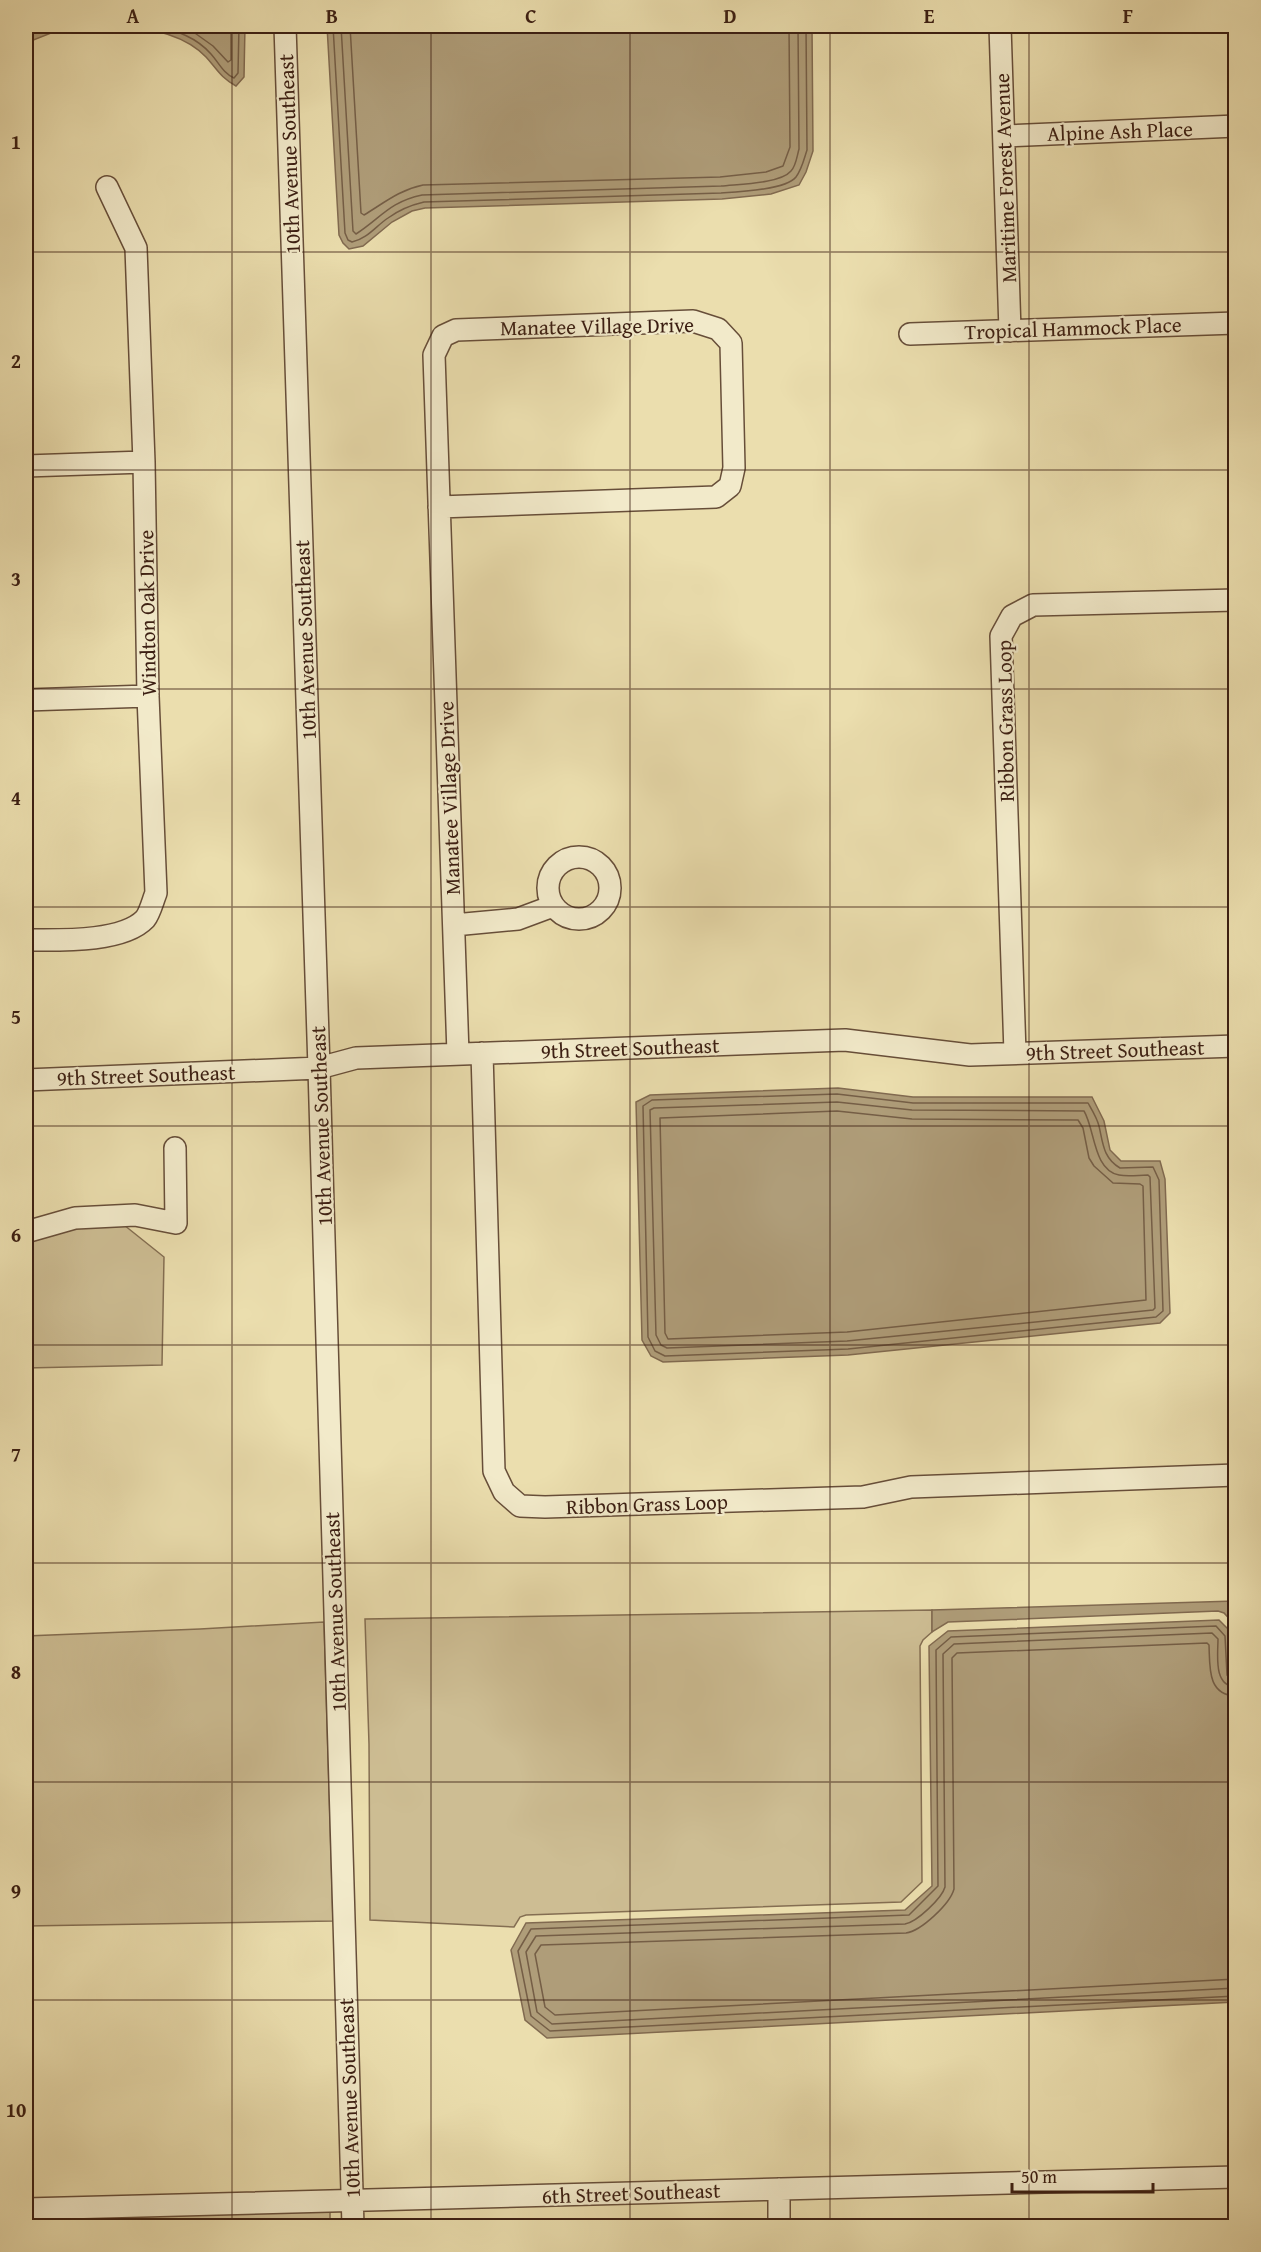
<svg xmlns="http://www.w3.org/2000/svg" width="1261" height="2252" font-family="'Gentium Book Plus',serif">
<style>
.green{fill:#cdbd93;stroke:#846e52;stroke-width:1.5}
.water{fill:#af9d79;stroke:#816a50;stroke-width:1.5}
.lines{fill:none;stroke-linecap:round;stroke-linejoin:round}
.shore{stroke:#755e46;stroke-width:1.5}
.minor-casing{stroke:#674e39;stroke-width:24}
.minor{stroke:#f2eaca;stroke-width:21}
.grid{fill:none;stroke:#3b1e12;stroke-width:1.5;stroke-opacity:0.55}
.labels{text-anchor:middle;dominant-baseline:central;stroke-width:4.5;stroke-linejoin:round;paint-order:stroke}
.street-label{font-size:21px;fill:#3b1e12;stroke:#f2eaca}
.neatline{fill:none;stroke:#3b1e12;stroke-width:2}
.grid-label{font-size:20px;text-anchor:middle;font-weight:bold;fill:#3b1e12}
</style>
<rect width="100%" height="100%" fill="#ebdeae"/>
<filter id="stains"><feTurbulence type="fractalNoise" baseFrequency=".00333" numOctaves="4"/><feColorMatrix values="0 0 0 0 .2 0 0 0 0 .09 0 0 0 0 .02 0 0 0 .5 -.17"/></filter>
<radialGradient id="worn" r=".72"><stop offset=".6" stop-color="#630" stop-opacity="0"/><stop offset="1" stop-color="#630" stop-opacity=".3"/></radialGradient>
<!-- green -->
<path class="green" d="M124,1225L164,1257L162,1365L26,1368V1242L77,1228Z
M932,1610V1632L923,1640L920,1646L922,1882L901,1902L526,1915L520,1917L514,1927L370,1920L369,1744L365,1619Z
M324,1622L333,1921L26,1926V1636L200,1629Z
M330,2210V2226H26V2221Z"/>
<!-- water -->
<path class="water" d="M26,26H94L56,31L26,43Z
M114,26H245L244,77L236,86C220,77 217,69 206,57C183,33 146,27 114,26Z
M327,26H812L813,151L806,172L799,185L771,194L722,199L425,208L412,211L392,222L363,246L349,249L343,243L339,235Z
M838,1088L913,1097H1092L1104,1121L1110,1150L1121,1161H1160L1165,1179L1170,1313L1160,1323L848,1355L663,1362L651,1356L642,1340L636,1102L650,1095Z
M1235,1601V1625L1224,1613L1218,1611L948,1622L932,1632V1610Z
M1219,1620L1231,1632L1236,1758L1235,2002L547,2038L525,2020L511,1950L526,1923L905,1910L932,1886L929,1646L948,1631Z"/>
<g class="lines">
<!-- shore -->
<path class="shore" d="M156,26C177,31 196,37 211,54C219,63 223,73 234,78L238,73L239,26
M185,26L213,46L228,62L231,60V26
M333,26L345,233L348,240L352,242C367,239 376,226 388,218C399,210 411,205 424,202L721,193C738,192 786,190 796,177C802,169 804,159 807,150L806,26
M341,26L353,231L356,234C381,218 389,202 422,195L721,186C737,184 780,184 791,171C796,166 797,156 799,149L798,26
M350,26L361,213L364,215C384,203 399,190 423,185L720,177L766,172L783,166L790,147L789,26
M837,1094L913,1103H1088C1092,1110 1097,1118 1099,1126C1103,1143 1103,1158 1120,1168L1153,1167L1159,1180L1163,1311L1156,1317L848,1349L665,1356L655,1351L648,1337L643,1106L652,1100Z
M837,1102L912,1110L1084,1111C1095,1129 1093,1170 1119,1175C1128,1177 1139,1175 1148,1175L1150,1177L1155,1308L1153,1310L847,1341L667,1348L661,1345L656,1335L650,1110L654,1108Z
M837,1111L912,1119L1078,1120L1083,1128L1089,1158L1094,1166L1113,1183L1140,1184L1143,1186L1146,1300L847,1332L668,1339L665,1333L660,1118Z
M1236,1680L1230,1679L1227,1675L1225,1636L1216,1626L951,1637L936,1650L938,1886L909,1915L531,1929L518,1951L531,2016L550,2031L1236,1996
M1236,1687C1213,1686 1218,1655 1218,1639L1212,1633L954,1644L943,1654L945,1887C942,1898 917,1922 905,1924L536,1936L526,1952L537,2012L552,2024L1236,1988
M1236,1696C1207,1695 1210,1667 1209,1645L1207,1643L957,1653L952,1658L954,1889C950,1904 921,1931 906,1933L541,1945L535,1954L545,2007L555,2015L1236,1979"/>
<defs>
<path id="minor" d="M285,26L319,1068L353,2226
M1000,26L1010,331
M1004,136L1236,126
M910,334L1236,323
M26,466L144,462
M439,507L716,497L730,486L734,468L731,343L718,329L693,321L456,330L443,336L434,355C442,588 450,821 458,1054
M26,700L148,696
M548 888a31 31 0 1 1 62 0a31 31 0 1 1-62 0Z
M454,925L518,919L553,906
M26,940C57,940 122,943 145,919C150,913 153,900 156,893L148,696L144,462L136,248L107,187
M482,1053L494,1471L504,1492L520,1506L545,1507L863,1497L911,1487L1236,1475
M1015,1053L1001,636L1012,616L1033,605L1236,600
M26,1080L319,1068L356,1058L845,1040L970,1055L1236,1046
M26,1232L75,1218L135,1215L176,1223L175,1148
M779,2189V2226
M26,2209L1236,2177"/>
</defs>
<!-- minor casing -->
<use href="#minor" class="minor-casing"/>
<!-- minor -->
<use href="#minor" class="minor"/>
</g>
<!-- grid -->
<path class="grid" d="M232,26V2226M431,26V2226M630,26V2226M830,26V2226M1029,26V2226M26,252H1236M26,470H1236M26,689H1236M26,907H1236M26,1126H1236M26,1345H1236M26,1563H1236M26,1782H1236M26,2000H1236"/>
<g class="labels">
<!-- street labels -->
<g class="street-label">
<text transform="translate(1120 131) rotate(-2)">Alpine Ash Place</text>
<text transform="translate(289 154) rotate(-92)">10th Avenue Southeast</text>
<text transform="translate(1005 178) rotate(-92)">Maritime Forest Avenue</text>
<text transform="translate(597 326) rotate(-1)">Manatee Village Drive</text>
<text transform="translate(1073 328) rotate(-2)">Tropical Hammock Place</text>
<text transform="translate(147 613) rotate(-91)">Windton Oak Drive</text>
<text transform="translate(305 640) rotate(-92)">10th Avenue Southeast</text>
<text transform="translate(1005 721) rotate(-91)">Ribbon Grass Loop</text>
<text transform="translate(449 798) rotate(-92)">Manatee Village Drive</text>
<text transform="translate(630 1048) rotate(-2)">9th Street Southeast</text>
<text transform="translate(1115 1050) rotate(-2)">9th Street Southeast</text>
<text transform="translate(146 1075) rotate(-2)">9th Street Southeast</text>
<text transform="translate(321 1126) rotate(-92)">10th Avenue Southeast</text>
<text transform="translate(647 1504) rotate(-2)">Ribbon Grass Loop</text>
<text transform="translate(335 1612) rotate(-92)">10th Avenue Southeast</text>
<text transform="translate(349 2098) rotate(-92)">10th Avenue Southeast</text>
<text transform="translate(631 2193) rotate(-2)">6th Street Southeast</text>
</g>
</g>
<!-- margin -->
<rect width="1261" height="2252" fill="none" stroke="#ebdeae" stroke-width="66"/>
<!-- scale -->
<path d="M1012 2183v9h141v-9" fill="none" stroke="#3b1e12" stroke-width="3"/>
<text x="1021" y="2183" font-size="18" fill="#3b1e12" stroke="#f2eaca" stroke-width="4.5" paint-order="stroke">50 m</text>
<rect x="33" y="33" width="1195" height="2186" class="neatline"/>
<g class="grid-label">
<text x="133" y="23">A</text>
<text x="332" y="23">B</text>
<text x="531" y="23">C</text>
<text x="730" y="23">D</text>
<text x="929" y="23">E</text>
<text x="1128" y="23">F</text>
<text x="16" y="149">1</text>
<text x="16" y="368">2</text>
<text x="16" y="586">3</text>
<text x="16" y="805">4</text>
<text x="16" y="1024">5</text>
<text x="16" y="1242">6</text>
<text x="16" y="1461">7</text>
<text x="16" y="1679">8</text>
<text x="16" y="1898">9</text>
<text x="16" y="2117">10</text>
</g>
<rect width="100%" height="100%" filter="url(#stains)"/>
<rect width="100%" height="100%" fill="url(#worn)"/>
</svg>
